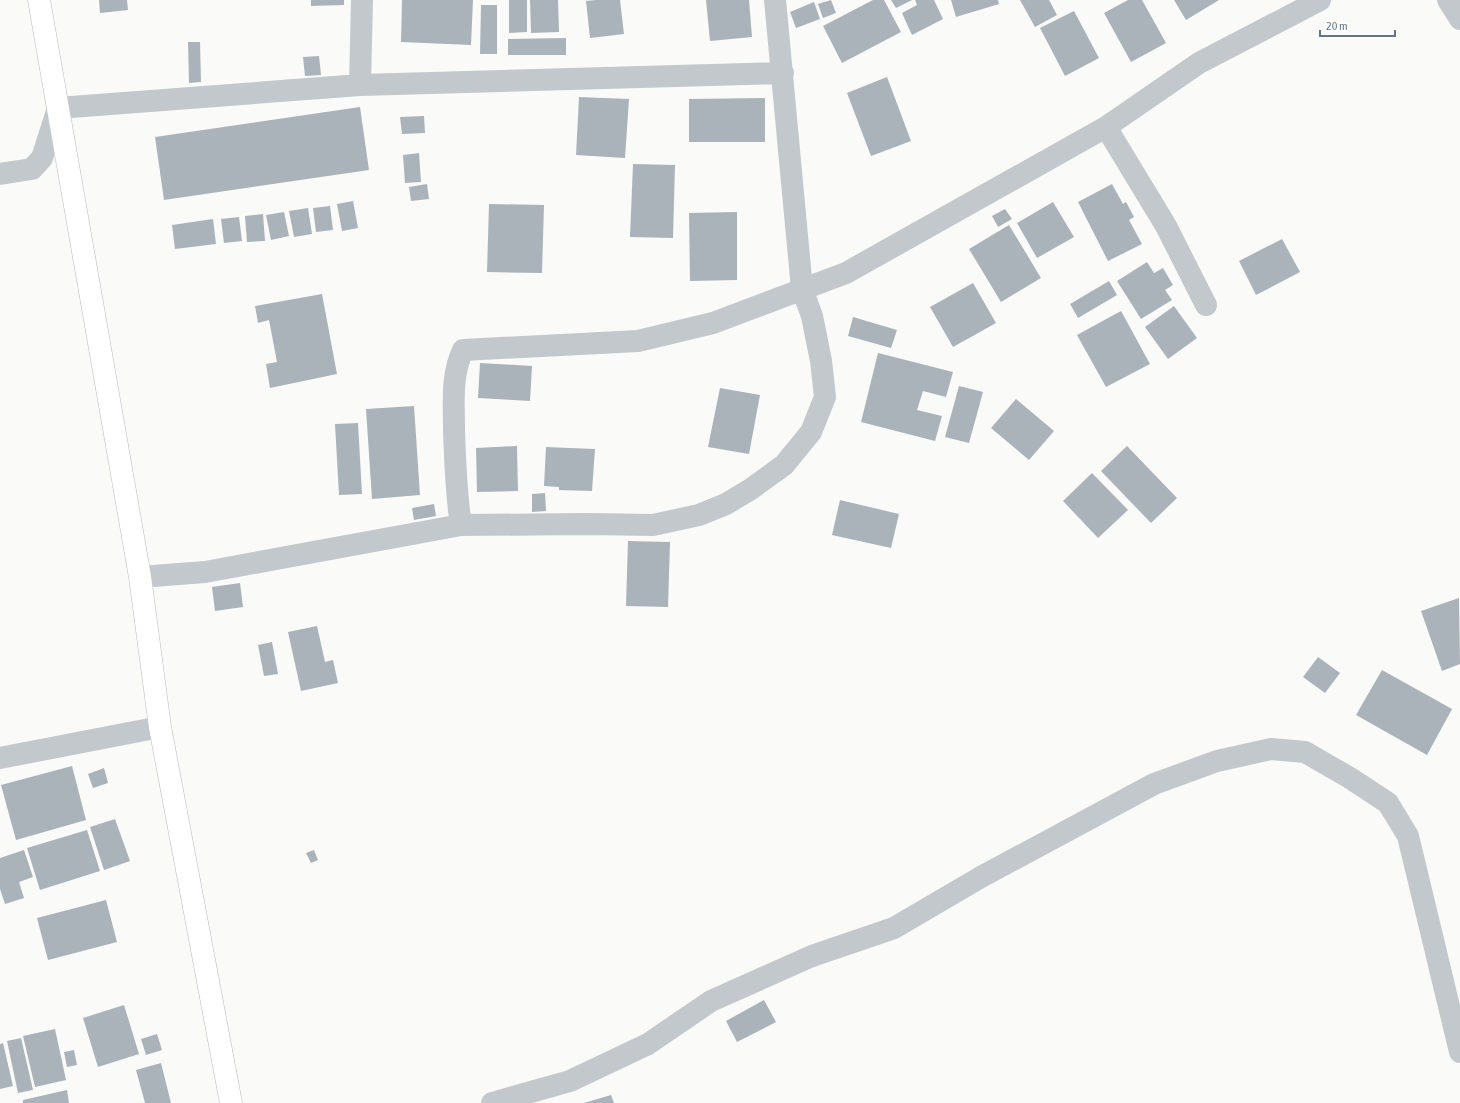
<svg xmlns="http://www.w3.org/2000/svg" width="1460" height="1103" font-family="'Asap Condensed',sans-serif">
<style>
.building{fill:#aab3b9}
.lines{fill:none;stroke-linecap:round;stroke-linejoin:round}
.major-casing{stroke:#b5babe;stroke-width:23}
.minor{stroke:#c3c8cc;stroke-width:22}
.major{stroke:#fff;stroke-width:22}
</style>
<rect width="100%" height="100%" fill="#fafaf8"/>
<!-- building -->
<path class="building" d="M99,0H127L128,10L100,13Z
M311,0H344V5L311,6Z
M402,0H473L471,45L401,42Z
M509,0H527V32L509,33Z
M530,0H558L559,32L531,33Z
M596,0H620L624,34L590,38L586,1Z
M706,0H749L752,37L710,41Z
M831,0L836,13L823,18L818,4Z
M873,0H884L901,32L842,63L823,26Z
M891,0H912L896,8Z
M915,0H934L943,19L912,35L902,13L917,5Z
M951,0H998L999,4L956,17Z
M1020,0H1049L1057,15L1035,27Z
M1128,0H1142L1166,43L1131,62L1104,13Z
M1174,0H1219L1186,20Z
M814,2L820,19L796,28L790,12Z
M481,5H497V54H480Z
M1074,11L1099,58L1065,76L1040,28Z
M566,38V55H508V39Z
M188,42H200L201,82L189,83Z
M319,56L321,75L305,76L303,57Z
M887,77L911,141L871,156L847,93Z
M579,97L629,99L625,158L576,155Z
M765,98V142H689V99Z
M360,107L369,170L164,200L155,137Z
M424,116L425,133L402,134L400,117Z
M419,153L421,182L405,183L403,155Z
M633,164L675,165L673,238L630,237Z
M427,184L429,199L411,201L409,187Z
M1112,184L1123,204L1126,202L1134,217L1129,220L1142,244L1108,261L1078,202Z
M353,201L358,228L342,231L337,204Z
M1053,202L1074,237L1037,258L1017,223Z
M489,204L544,205L542,273L487,272Z
M330,206L333,230L316,232L313,208Z
M308,208L312,234L294,237L289,211Z
M1005,209L1012,219L998,227L992,216Z
M284,212L289,236L271,240L266,215Z
M737,212V280L690,281L689,213Z
M263,214L265,241L247,242L245,216Z
M239,217L242,241L224,243L221,219Z
M213,219L216,244L175,249L172,225Z
M1009,225L1041,278L1001,302L969,249Z
M1282,239L1300,272L1256,295L1239,261Z
M1147,262L1154,273L1163,268L1173,285L1165,290L1172,300L1141,319L1117,281Z
M1109,281L1117,295L1078,318L1070,304Z
M973,283L996,323L953,347L930,307Z
M322,294L337,374L270,388L266,364L277,362L269,320L258,323L255,306Z
M1174,306L1197,338L1168,359L1145,327Z
M1121,311L1150,364L1106,387L1077,335Z
M853,317L897,330L891,348L848,336Z
M878,353L953,372L946,397L923,391L917,410L942,416L935,441L861,422Z
M480,363L532,366L530,401L478,398Z
M959,386L983,392L969,443L945,437Z
M720,388L760,395L749,454L708,447Z
M1016,399L1054,431L1029,460L991,428Z
M414,406L420,495L372,499L366,409Z
M358,423L362,494L339,495L335,424Z
M517,446L518,491L477,492L476,448Z
M1127,446L1177,498L1151,523L1101,471Z
M546,447L595,449L592,491L559,490V487L544,486Z
M1092,473L1128,510L1098,538L1063,501Z
M545,493L546,511L532,512V494Z
M840,500L899,514L891,548L832,535Z
M434,504L436,516L414,520L412,508Z
M628,541L670,542L668,607L626,606Z
M240,583L243,607L215,611L212,587Z
M1459,598L1460,664L1442,671L1421,611Z
M317,626L325,662L333,660L338,683L301,691L288,632Z
M272,642L278,674L264,676L258,645Z
M1318,657L1340,673L1325,693L1303,677Z
M1382,670L1452,709L1427,755L1356,715Z
M72,766L86,820L16,840L1,785Z
M104,768L108,783L93,788L88,774Z
M115,819L130,861L104,870L90,827Z
M87,830L100,871L40,890L27,848Z
M24,850L33,877L19,882L24,898L5,904L0,889V858Z
M314,850L318,860L311,863L306,853Z
M106,900L117,942L48,960L37,918Z
M764,1000L776,1022L737,1042L726,1021Z
M124,1005L139,1054L98,1067L83,1018Z
M55,1029L66,1080L35,1087L23,1036Z
M157,1034L162,1050L146,1055L141,1039Z
M21,1038L33,1090L18,1093L7,1041Z
M3,1043L13,1086L0,1089V1044Z
M74,1050L77,1065L67,1067L64,1052Z
M161,1063L171,1103H145L136,1070Z
M67,1090L69,1103H23V1100Z
M611,1095L614,1103H584Z"/>
<g class="lines">
<defs>
<path id="major" d="M39,0L140,577L160,727L231,1103"/>
</defs>
<!-- major casing -->
<use href="#major" class="major-casing"/>
<!-- minor -->
<path class="minor" d="M1448,0L1460,19
M360,85L362,0
M1106,127L1166,226L1206,305
M0,174L32,169L42,158L58,108L360,85L783,73
M461,525L587,524L653,525L699,515L726,504L751,489L784,465L811,432L825,397L821,361L812,316L802,289L775,0
M140,577L205,572L461,525C456,494 455,462 454,430C454,403 451,375 463,350L638,341L713,323L846,273L1106,127L1199,63L1320,0
M0,758L160,727
M492,1103L570,1081L648,1044L711,1001L812,956L894,928L981,877L1154,784L1217,761L1271,749L1305,752L1350,778L1388,803L1408,836L1460,1052"/>
<!-- major -->
<use href="#major" class="major"/>
</g>
<!-- scale -->
<path d="M1320 30v6h75v-6" fill="none" stroke="#657683" stroke-width="2"/>
<text x="1326" y="30" font-size="12" fill="#657683" stroke="#ffffff" stroke-width="3" paint-order="stroke">20 m</text>
</svg>
